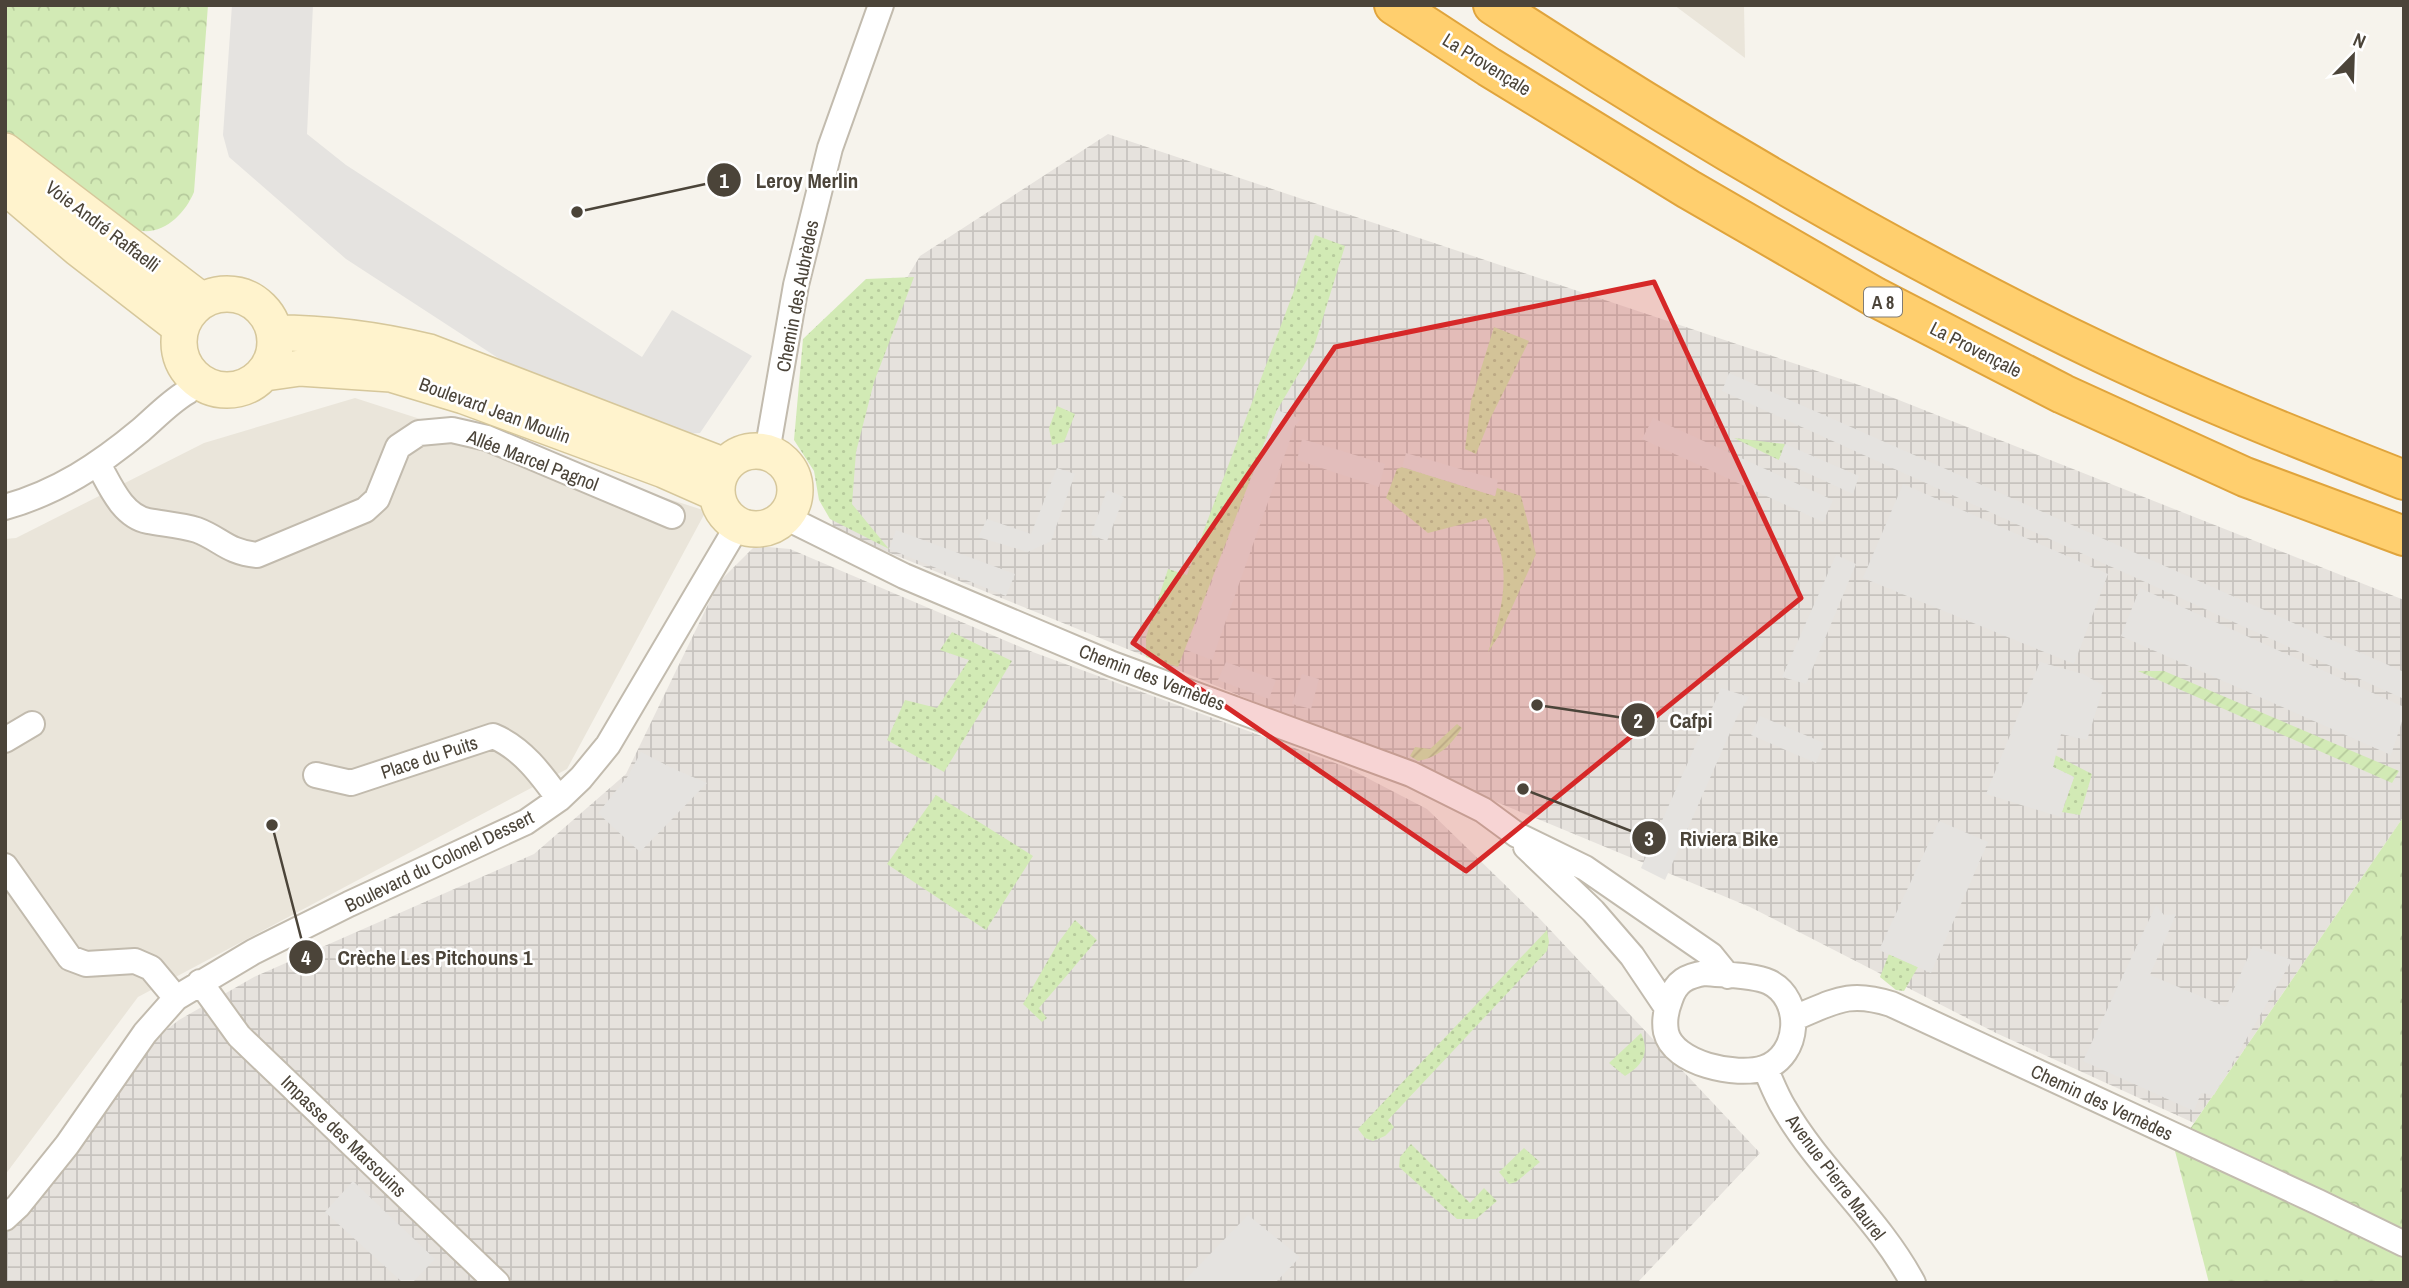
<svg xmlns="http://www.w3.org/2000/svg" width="2409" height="1288" font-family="'Archivo Narrow',sans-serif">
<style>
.residential{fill:#eae5da}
.industrial{fill:url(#industrial-grid)}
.grass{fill:url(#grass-dots)}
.forest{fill:url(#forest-crowns)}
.garden{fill:url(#garden-furrows)}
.parking{fill:#e5e3e0}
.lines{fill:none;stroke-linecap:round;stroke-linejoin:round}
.street-casing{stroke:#c2bbae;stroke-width:28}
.secondary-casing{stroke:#d6c79b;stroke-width:38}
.highway-casing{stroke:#e0a43c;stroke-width:42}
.street{stroke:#fff;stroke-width:24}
.secondary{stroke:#fff3cd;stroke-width:35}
.highway{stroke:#ffcf6e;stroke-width:38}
.marked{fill:#d62828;fill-opacity:0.2;stroke:#d62828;stroke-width:5;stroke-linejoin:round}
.labels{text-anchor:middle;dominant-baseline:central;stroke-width:5;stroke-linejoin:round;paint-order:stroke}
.shield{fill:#fff;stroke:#817c74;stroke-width:2}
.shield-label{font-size:18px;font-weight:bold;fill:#4b4439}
.street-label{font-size:19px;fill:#4b4439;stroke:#fff}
.leader{fill:none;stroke:#4b4439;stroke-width:2.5}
.callout-dot{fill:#4b4439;stroke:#fff;stroke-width:2.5}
.mark-label{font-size:21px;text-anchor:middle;font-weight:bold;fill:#fff}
.callout-label{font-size:21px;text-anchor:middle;font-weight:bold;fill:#4b4439;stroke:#fff;stroke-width:5;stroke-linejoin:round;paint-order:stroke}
</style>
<defs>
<pattern id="industrial-grid" width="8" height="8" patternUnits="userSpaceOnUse" patternTransform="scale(1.75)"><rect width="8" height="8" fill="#e6e2dd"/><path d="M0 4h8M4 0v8" fill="none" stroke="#c7c3be"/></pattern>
<pattern id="grass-dots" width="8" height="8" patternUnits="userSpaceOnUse" patternTransform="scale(1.75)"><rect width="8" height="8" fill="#d2eab5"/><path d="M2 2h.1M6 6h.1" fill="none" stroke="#b6ca9c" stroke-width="1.8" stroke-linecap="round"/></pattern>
<pattern id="forest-crowns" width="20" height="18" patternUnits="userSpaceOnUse" patternTransform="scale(1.75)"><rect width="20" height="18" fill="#d2eab5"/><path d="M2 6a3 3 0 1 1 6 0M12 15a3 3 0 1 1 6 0" fill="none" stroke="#b6ca9c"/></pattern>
<pattern id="garden-furrows" width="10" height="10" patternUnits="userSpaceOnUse" patternTransform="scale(1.75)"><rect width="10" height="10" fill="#d2eab5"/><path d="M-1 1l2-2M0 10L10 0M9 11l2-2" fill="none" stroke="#b6ca9c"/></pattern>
</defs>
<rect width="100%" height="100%" fill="#f6f3ec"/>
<!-- residential -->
<path class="residential" d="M1674,5H1744L1745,58Z
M355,398L706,511L567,769L138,997L5,1175V539L16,538L204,443Z"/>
<!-- industrial -->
<path class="industrial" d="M1108,134L1871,389L2404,600V816L2194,1123L1996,1033L1750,907L1142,655L833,530L829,456L842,387L920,256Z
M755,546L790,549L1030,651L1346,767L1427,809L1539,918L1760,1153L1637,1283H5V1233L20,1222L50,1187L161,1034L179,1020L254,977L534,854L626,774L719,582Z"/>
<!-- grass -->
<path class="grass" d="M1315,235L1345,246L1313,350L1277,410L1178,667L1146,657V637L1168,569L1187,575Z
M914,277L874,382L856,452L852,504L889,549L830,519L819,500L814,471L794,440L803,339L866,279Z
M1494,327L1529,341L1490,419L1476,454L1465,449L1471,401Z
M1057,406L1075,414L1064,442L1052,445L1049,428Z
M1734,438L1785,444L1779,460Z
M1402,467L1495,496L1497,488L1521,496L1536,554L1500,634L1488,652C1504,606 1514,562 1486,518L1428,533L1386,498L1397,469Z
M952,632L1012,661L944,772L887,740L905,700L937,708L969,660L940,650Z
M2055,755L2092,774L2080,815L2062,812L2074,777L2053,767Z
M936,795L1033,856L986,930L887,864Z
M1075,920L1097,940L1039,1008L1047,1018L1042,1022L1023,1004L1058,943Z
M1547,930L1549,942L1547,951L1388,1120L1394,1127L1385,1136L1373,1141L1365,1138L1358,1129Z
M1889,954L1918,967L1904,991L1896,990L1880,977Z
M1641,1033C1650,1053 1643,1065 1625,1076L1609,1063Z
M1411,1144L1470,1203L1484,1188L1497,1201L1476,1219H1457L1399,1167L1400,1157Z
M1524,1148L1540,1162L1516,1182L1509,1184L1499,1172Z"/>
<!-- forest -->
<path class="forest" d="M5,5H208L194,192C184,216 159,240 131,228C123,225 115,217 108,213C72,188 39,159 5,132Z
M2404,816V1283H2209L2175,1151Z"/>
<!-- garden -->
<path class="garden" d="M2138,671H2164L2399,771L2392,783Z
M1457,724L1462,728C1450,746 1441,756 1418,761L1410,756L1415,747L1430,749Z"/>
<!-- parking -->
<path class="parking" d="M232,5H313L307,134L346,165L642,357L672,310L752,356L700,433L680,434L515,369L346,259L229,157L223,135Z
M1729,373L2404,672V699L1722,391Z
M1277,410L1301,419L1295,426L1212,660L1186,650Z
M1653,418L1833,500L1823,522L1642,439Z
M1302,439L1385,464L1379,487L1297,460Z
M1785,444L1859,476L1853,494L1779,460Z
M1406,453L1498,480L1495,496L1402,467Z
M1057,468L1075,474L1051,541L1028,552L978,537L987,519L1031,534Z
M1903,484L2108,574L2074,664L1863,578Z
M1107,490L1124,497L1107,541L1091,535Z
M896,530L1015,574L1006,596L889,549Z
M1836,555L1856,564L1806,684L1782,677Z
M2140,588L2404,707V715L2391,755L2121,636Z
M1226,662L1276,680L1269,699L1218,680Z
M2040,662L2083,674L2104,686L2087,740L2061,734L2053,767L2074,777L2060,817L1986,794Z
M1302,674L1319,679L1311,709L1292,704Z
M1721,688L1749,697L1737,717L1665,880L1641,868Z
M1760,716L1824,743L1816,763L1751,735Z
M641,752L674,769L707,783L640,852L598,813L628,776Z
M1939,821L1988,842L1931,973L1879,950Z
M2156,905L2164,915L2176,914L2150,975L2226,1007L2253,946L2292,960L2214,1095L2201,1093L2194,1111L2083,1061Z
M353,1181L435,1259L412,1283L401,1281L325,1212Z
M1248,1215L1300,1257L1275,1283H1182Z"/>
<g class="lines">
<defs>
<path id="street" d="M767,452L796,285L830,148L881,5
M98,464C110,485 122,516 148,521C164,524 181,525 197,530C221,539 227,552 257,555L365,510L377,499L398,447L419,433L452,430L487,438L672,516
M5,507C58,492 99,465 141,430C156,417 170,402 187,392L197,380
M785,517L904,576L1112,664L1411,774L1483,810L1517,835L1585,868L1711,955L1728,976
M5,740L32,724
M316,775L351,783L493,736C522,748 541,774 559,799
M1526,847L1593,911L1632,956L1667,1008
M5,866L70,958L86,964L135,961L151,968L176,998
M1705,973C1723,975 1754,975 1769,982C1804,999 1800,1056 1764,1068C1737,1077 1673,1064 1666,1032C1664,1021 1666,1010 1670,1000C1676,981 1687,976 1705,973Z
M200,982L239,1036L497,1283
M1794,1018C1834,1002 1848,990 1891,1004L2318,1202L2404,1244
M1765,1068C1771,1081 1776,1095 1784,1108C1819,1169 1879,1219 1913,1283
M5,1218L18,1206L67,1145L145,1033L176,998L253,952L349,904L526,822L559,799L581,778L608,745L738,525"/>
<path id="secondary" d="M5,151L202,301
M5,186L79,249L181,328
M179 342a48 48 0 1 1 96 0a48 48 0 1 1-96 0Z
M275,333C326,333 379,340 429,352L725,466
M265,373L300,368L391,374L464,396L664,470L716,493
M717 490a39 39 0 1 1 78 0a39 39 0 1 1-78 0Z"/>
<path id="highway" d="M1394,5L1489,67L1688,189L1875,297L2063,394L2245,477L2404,536
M1493,5C1689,133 1891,252 2102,353C2201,400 2302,440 2404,480"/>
</defs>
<!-- street casing -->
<use href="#street" class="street-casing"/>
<!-- secondary casing -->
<use href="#secondary" class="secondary-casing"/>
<!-- highway casing -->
<use href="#highway" class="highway-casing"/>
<!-- street -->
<use href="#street" class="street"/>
<!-- secondary -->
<use href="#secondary" class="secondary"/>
<!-- highway -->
<use href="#highway" class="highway"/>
</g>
<!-- marked area -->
<path class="marked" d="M1654,282L1801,598L1466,871L1133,643L1335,347Z"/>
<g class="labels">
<!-- shield labels -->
<rect class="shield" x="1864" y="287.5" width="38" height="29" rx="5"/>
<g class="shield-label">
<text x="1883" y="302">A 8</text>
</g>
<!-- street labels -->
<g class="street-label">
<text transform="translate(1487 64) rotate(32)">La Provençale</text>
<text transform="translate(103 226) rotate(37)">Voie André Raffaelli</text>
<text transform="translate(797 296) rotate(-79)">Chemin des Aubrèdes</text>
<text transform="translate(1976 349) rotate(27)">La Provençale</text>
<text transform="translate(495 410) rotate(20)">Boulevard Jean Moulin</text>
<text transform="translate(533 460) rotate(21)">Allée Marcel Pagnol</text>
<text transform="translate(1152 677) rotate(21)">Chemin des Vernèdes</text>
<text transform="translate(429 757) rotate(-18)">Place du Puits</text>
<text transform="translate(439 861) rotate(-26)">Boulevard du Colonel Dessert</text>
<text transform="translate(2102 1102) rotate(25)">Chemin des Vernèdes</text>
<text transform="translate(344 1136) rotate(44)">Impasse des Marsouins</text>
<text transform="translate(1836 1177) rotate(53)">Avenue Pierre Maurel</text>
</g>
</g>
<!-- callouts -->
<path class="leader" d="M577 212L724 180M1537 705L1638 720M1523 789L1649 838M272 825L306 957"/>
<g class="callout-dot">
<circle cx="577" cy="212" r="7"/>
<circle cx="1537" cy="705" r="7"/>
<circle cx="1523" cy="789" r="7"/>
<circle cx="272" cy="825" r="7"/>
<circle cx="724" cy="180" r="18"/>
<circle cx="1638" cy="720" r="18"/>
<circle cx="1649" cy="838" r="18"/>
<circle cx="306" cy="957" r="18"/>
</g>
<g class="mark-label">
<text x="724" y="188">1</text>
<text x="1638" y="728">2</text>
<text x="1649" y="846">3</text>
<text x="306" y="965">4</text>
</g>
<g class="callout-label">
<text x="807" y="188">Leroy Merlin</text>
<text x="1691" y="728">Cafpi</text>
<text x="1729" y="846">Riviera Bike</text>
<text x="435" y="965">Crèche Les Pitchouns 1</text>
</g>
<!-- border -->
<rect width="2409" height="1288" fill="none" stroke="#4b4439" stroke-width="14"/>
<!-- north arrow -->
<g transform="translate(2353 56) rotate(23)" stroke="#ffffff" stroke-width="5" paint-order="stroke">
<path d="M0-5L12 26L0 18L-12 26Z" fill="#4b4439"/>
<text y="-10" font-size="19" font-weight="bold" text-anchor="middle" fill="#4b4439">N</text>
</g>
</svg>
